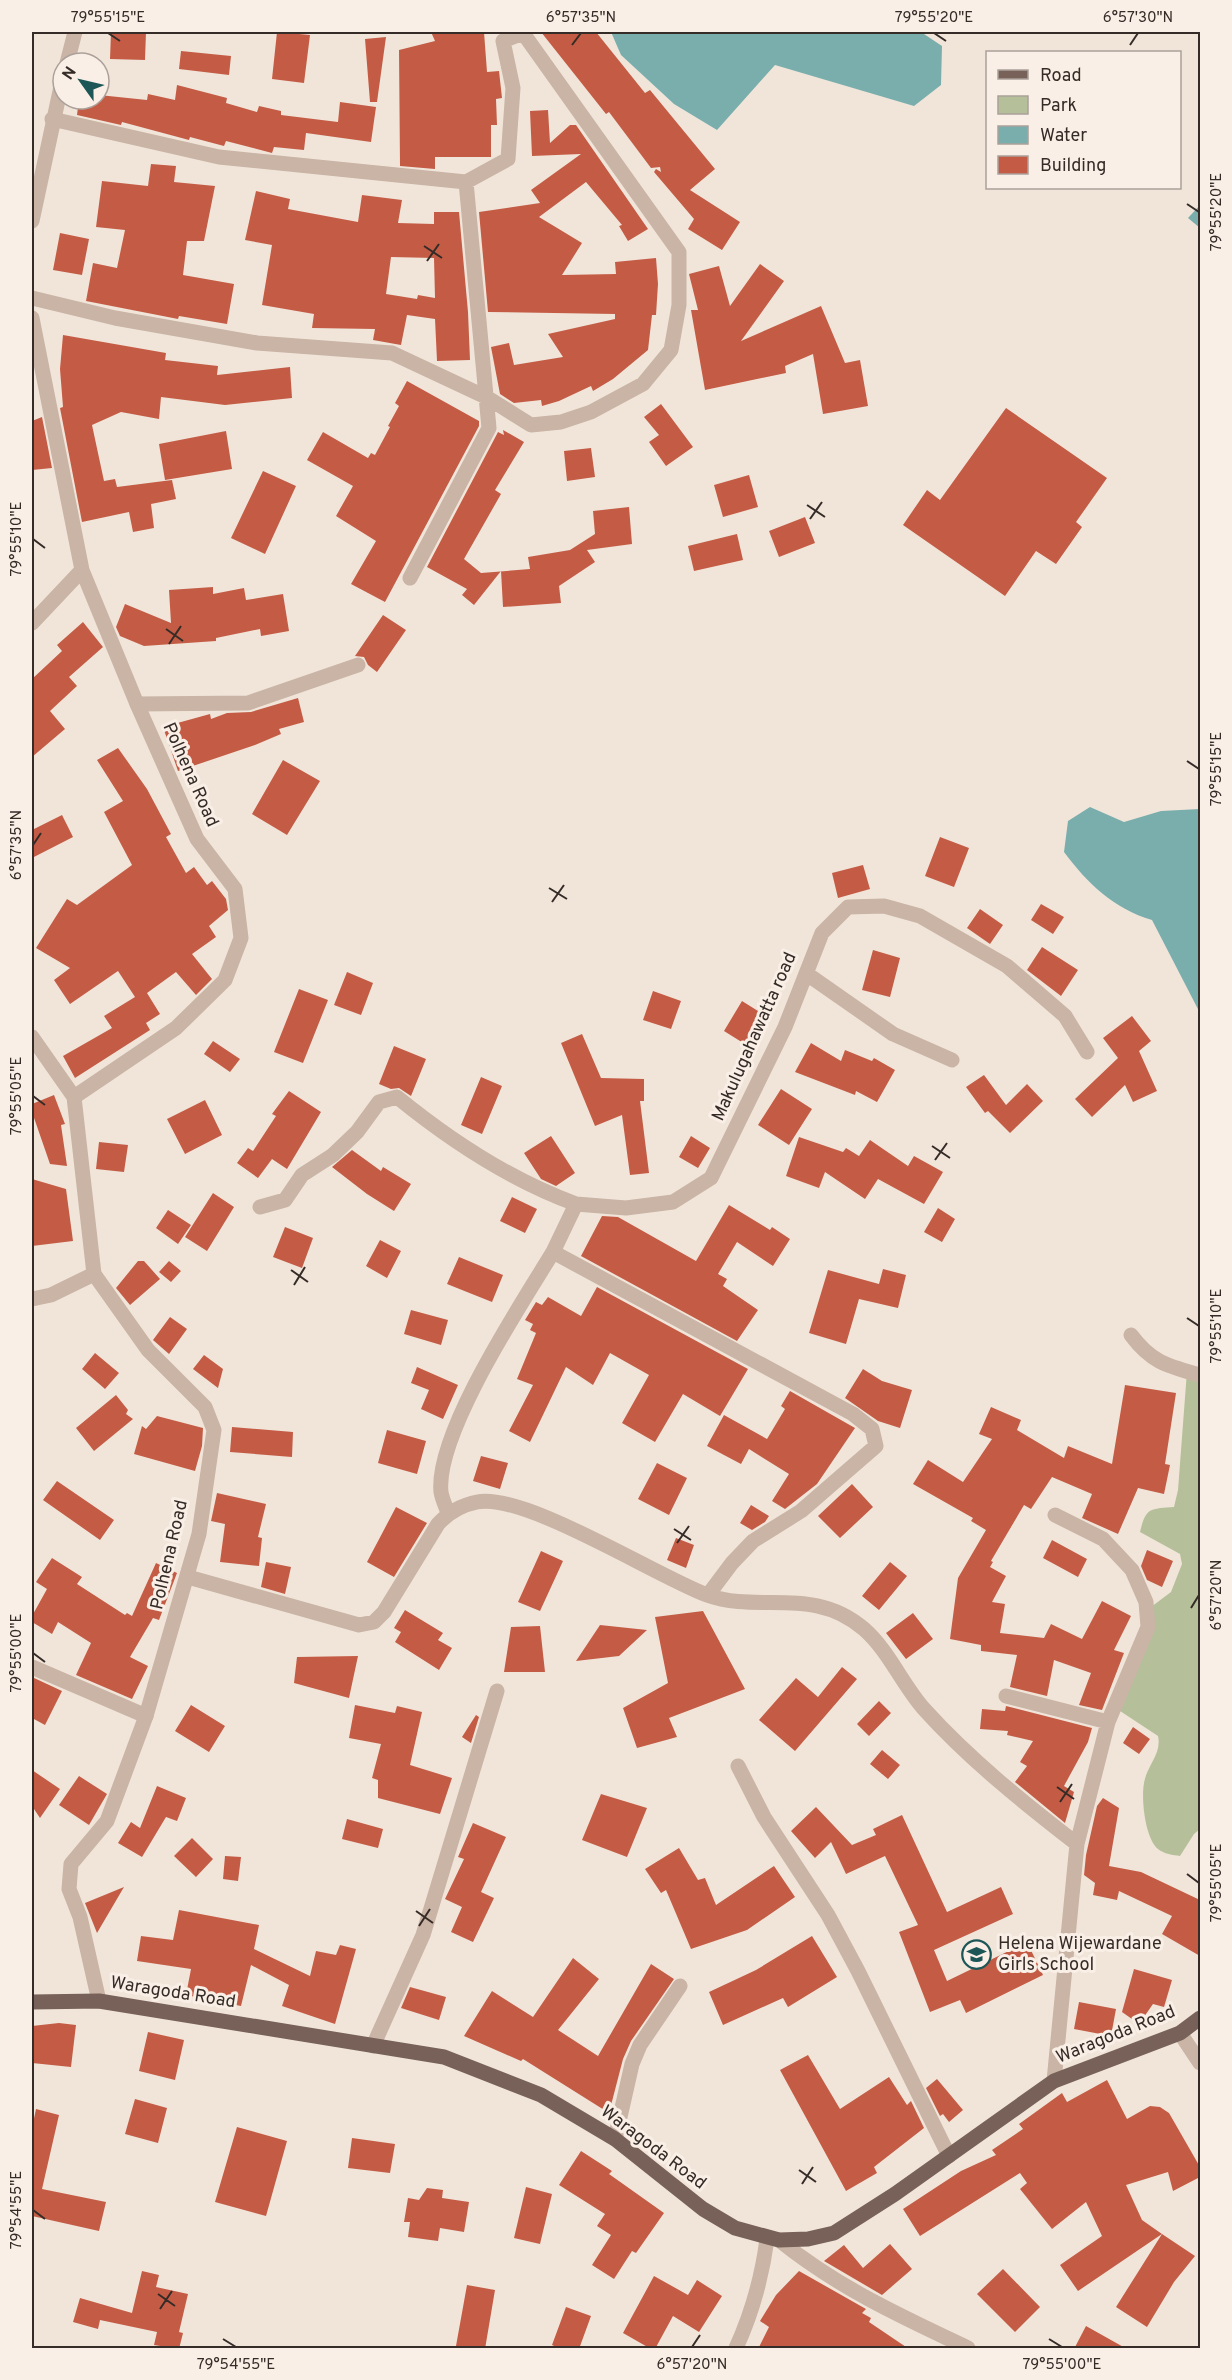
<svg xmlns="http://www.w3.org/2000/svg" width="1232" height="2380" font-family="Overpass,sans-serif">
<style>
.green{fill:#b5c09a}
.water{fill:#79aead}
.building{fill:#c45c45;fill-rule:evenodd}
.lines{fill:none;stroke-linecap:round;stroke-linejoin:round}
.minor{stroke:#c9b4a6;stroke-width:15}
.tertiary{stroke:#c9b4a6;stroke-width:15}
.primary{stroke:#776158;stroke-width:15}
.ticks{fill:none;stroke:#352b27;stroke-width:2}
.labels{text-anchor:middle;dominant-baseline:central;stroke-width:6;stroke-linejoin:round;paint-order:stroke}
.street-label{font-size:18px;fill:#352b27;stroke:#f9efe6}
.poi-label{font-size:18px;fill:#352b27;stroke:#f9efe6;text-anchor:start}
.neatline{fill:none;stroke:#352b27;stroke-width:2}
.ticks-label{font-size:15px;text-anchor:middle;fill:#352b27}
</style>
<rect width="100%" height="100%" fill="#f1e5da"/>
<!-- green -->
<path class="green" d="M1187,1371L1200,1375V1829L1194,1834L1180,1856C1173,1855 1164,1854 1158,1849C1145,1838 1141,1799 1144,1783C1147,1765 1162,1754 1158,1736L1114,1707L1147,1610L1171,1592L1182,1564L1180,1554L1140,1532C1146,1507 1150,1509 1174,1507L1178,1490Z"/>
<!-- water -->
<path class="water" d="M611,32H921L942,46L941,85L914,106L775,65L717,130L674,104L621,55Z
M1200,205V228L1188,218Z
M1090,807L1124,822L1161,811L1200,809V1013L1152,920C1114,909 1087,883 1064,852L1068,821Z"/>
<!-- building -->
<path class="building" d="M111,32H146L145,60L110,59Z
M277,32L310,35L304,83L272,79Z
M431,32H484L487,72L499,71L502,98L496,99L497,125H491V157H435V169L400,166L399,50L435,41Z
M541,32H596L645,93L650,90L715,169L690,190L740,222L722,250L688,229L694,219L654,172L656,169L661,172L660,167L651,168L609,112L606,114Z
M386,37L377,102H370L365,39Z
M181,51L231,56L229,75L179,69Z
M177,85L227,98L226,103L257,112L259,106L281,111V115L338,122L340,102L376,107L371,142L306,133L304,150L274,147L272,153L226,141L224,146L190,137L189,140L122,122L121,125L77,115L79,99H99V95L147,100L148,94L175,100Z
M548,110L550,143L570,125H576L648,229L628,241L619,226L622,225L586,182L539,217L582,243L562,275L616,274L615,262L656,258L658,284L656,315H652L648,350L613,379L593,391L591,386L559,401L542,406L541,400L514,403L500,394L491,347L509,343L514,365L563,357L548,334L615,319V314L488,312L479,212L540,203L531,190L581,154L532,156L530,111Z
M151,164L176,166L174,182L215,186L204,241H187L183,275L234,284L227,324L179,316L178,319L86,301L93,263L117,268L125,230L96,227L102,181L148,186Z
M256,191L290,199L288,209L358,222L362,195L402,200L398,223L434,224V212H459L468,312L470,360L437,361L435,319L407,315L401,345L373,340L375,329L312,328L314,314L262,305L272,245L245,240ZM391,257L434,258L435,298L418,295L417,299L386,294Z
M60,233L89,239L82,275L53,270Z
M760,264L784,281L741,341L821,306L845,363L860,360L868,406L823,414L813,354L785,366L786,373L705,390L691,310H698L689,274L719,266L730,306Z
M63,335L166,353L165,360L218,366L217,375L290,367L292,398L225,405L161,397L159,419L121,412L92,425L104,481L115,479L117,487L172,480L176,499L151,504L154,528L133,532L129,512L82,522L60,408L63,407L60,369Z
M407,381L479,421V426L385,602L351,584L376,541L336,516L353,486L307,460L323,432L368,458L371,453L375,455L390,427L388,426L399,406L395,403Z
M661,404L693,447L666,466L649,442L659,435L644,417Z
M1006,408L1107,478L1076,522L1082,527L1056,564L1036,551L1005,596L903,525L927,490L940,500Z
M42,417L52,468L32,470V421Z
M503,430L524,442L495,490L501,494L464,559L481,573L530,569L528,557L570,550L595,534L593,511L629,507L632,544L587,550L595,562L559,586L561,603L503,607L501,571L474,605L462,595L467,589L427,567L498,432L504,435Z
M226,431L232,469L165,480L159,444Z
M591,448L595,477L567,481L564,451Z
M263,471L296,486L265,554L231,538Z
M749,475L758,507L723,517L714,485Z
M805,517L815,543L779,557L769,531Z
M737,534L743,560L694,571L688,546Z
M213,587V594L244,588L246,600L283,594L289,631L261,636L260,629L216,638V641L144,646L120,636L116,627L125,604L171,623L169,590Z
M383,615L406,630L377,672L368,665L364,657L355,656Z
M83,622L103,647L69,677L77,686L50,711L65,729L32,757V679L62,651L57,645Z
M298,698L304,722L279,729L281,734L255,745L178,771L163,727L210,714L211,719L227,713L251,712Z
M118,748L147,789L171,834L166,837L186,873L194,867L207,885L212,881L226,899L228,910L209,926L216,937L192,954L212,979L196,995L176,972L147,993L160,1014L146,1023L150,1030L75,1078L63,1056L112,1028L104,1016L135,997L118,971L70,1004L54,980L70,968L36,948L67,899L77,905L132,865L104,812L123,801L97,760Z
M283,760L320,781L287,835L252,814Z
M62,815L73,837L32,858V830Z
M940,837L969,848L954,887L925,876Z
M863,865L870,889L838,898L832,873Z
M1041,904L1064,917L1053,934L1031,920Z
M980,909L1003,925L990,944L967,928Z
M1042,947L1078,970L1061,996L1027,970Z
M873,950L900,958L890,997L862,990Z
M347,972L373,983L361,1015L334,1005Z
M299,989L328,1000L303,1063L274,1052Z
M653,991L681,1001L671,1029L643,1020Z
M742,1001L766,1016L748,1046L724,1031Z
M1132,1016L1151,1041L1139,1051L1157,1091L1133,1102L1125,1085L1092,1117L1075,1099L1118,1058L1103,1038Z
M582,1034L601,1078L644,1079V1101H640L649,1173L630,1175L622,1115L595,1126L561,1043Z
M213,1041L240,1059L230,1072L204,1054Z
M811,1043L841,1061L845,1050L872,1061L874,1058L895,1070L877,1102L856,1091L855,1095L795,1072Z
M394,1046L426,1059L411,1096L399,1088L391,1089L379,1084Z
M984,1075L1006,1105L1027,1084L1043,1101L1010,1133L988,1111L985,1113L966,1087Z
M481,1077L502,1086L482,1134L461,1125Z
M781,1089L812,1109L789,1145L758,1125Z
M289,1091L321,1112L287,1169L272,1159L258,1178L237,1163L248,1148L253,1151L276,1116L272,1114Z
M54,1095L65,1124L61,1125L67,1166L50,1164L32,1112V1104Z
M205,1100L222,1135L185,1154L167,1119Z
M551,1136L575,1173L556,1186L541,1179L524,1153Z
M691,1136L710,1148L698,1168L679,1157Z
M799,1137L843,1152L846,1148L859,1156L870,1140L908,1166L914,1156L943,1172L924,1204L878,1179L865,1199L825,1172L819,1188L786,1176Z
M99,1142L128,1145L124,1172L96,1169Z
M352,1150L381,1171L383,1167L411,1184L394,1211L367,1194L332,1167Z
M32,1179L66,1189L73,1241L32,1246Z
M213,1193L234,1207L207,1251L185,1237Z
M512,1197L537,1209L525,1233L500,1221Z
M729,1205L770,1230L772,1227L790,1239L773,1266L737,1242L718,1274L727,1279L723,1286L758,1310L737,1341L581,1256L602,1216L618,1217L696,1261Z
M938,1208L955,1219L942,1242L924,1232Z
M168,1210L191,1225L178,1244L156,1228Z
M285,1227L313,1238L302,1268L273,1257Z
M380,1240L401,1251L387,1278L366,1266Z
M459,1257L503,1275L492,1302L447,1284Z
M138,1261H144L160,1279L130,1305L116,1288Z
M169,1261L181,1271L171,1282L159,1272Z
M883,1269L906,1275L898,1308L859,1299L846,1344L809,1333L828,1270L879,1284Z
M597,1287L748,1369L720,1416L683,1394L655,1442L622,1423L649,1375L610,1353L593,1385L566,1367L530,1442L509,1431L533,1385L517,1379L536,1333L530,1330L533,1324L525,1320L536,1302L542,1305L548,1297L581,1316Z
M411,1310L448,1320L441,1345L404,1334Z
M170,1317L187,1329L169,1354L153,1340Z
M95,1353L119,1373L105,1389L82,1369Z
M204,1355L223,1369L218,1388L193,1369Z
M417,1367L458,1385L443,1419L421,1409L429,1390L411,1383Z
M863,1369L882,1381L912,1390L900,1428L878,1421L845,1398Z
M1125,1385L1176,1393L1165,1464L1170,1465L1164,1494L1138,1488L1118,1534L1082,1518L1092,1494L1052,1477L1031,1509L1024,1505L991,1561L993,1562L990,1567L1006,1576L992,1602L1005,1604L1000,1633L1044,1638L1051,1624L1082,1639L1102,1601L1131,1616L1114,1650L1124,1653L1102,1710L1079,1705L1091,1673L1054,1660L1047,1696L1010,1687L1017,1655L981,1651V1645L950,1639L958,1578L986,1530L971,1521L973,1518L913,1484L928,1460L963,1482L992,1439L979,1434L991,1407L1021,1420L1017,1430L1064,1458L1068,1446L1112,1464Z
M790,1391L855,1428L817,1484L785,1509L772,1501L789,1474L749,1449L741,1464L707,1446L724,1415L767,1439L785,1409L781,1406Z
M116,1395L128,1410L126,1414L133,1419L94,1451L76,1428Z
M157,1416L203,1428L202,1446L195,1471L134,1454L142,1426L146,1429Z
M232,1427L293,1432L292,1457L230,1452Z
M387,1430L426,1441L417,1474L378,1463Z
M481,1456L508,1463L500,1489L473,1481Z
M657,1463L687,1478L669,1515L638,1499Z
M57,1481L114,1520L100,1540L43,1500Z
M852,1484L873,1507L840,1538L818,1516Z
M217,1493L266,1504L258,1537L262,1538L259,1566L220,1562L225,1524L211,1521Z
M751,1505L769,1516L765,1522L752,1530L740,1523Z
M396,1507L427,1523L394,1577L367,1562Z
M676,1538L694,1545L686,1568L667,1560Z
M1052,1540L1087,1559L1078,1577L1043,1558Z
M1147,1550L1173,1561L1162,1587L1147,1580L1141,1566Z
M541,1551L563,1561L540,1611L518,1602Z
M52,1558L82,1577L77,1584L125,1615L127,1613L132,1616L156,1563L177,1573L159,1620L153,1618L130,1657L148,1666L132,1699L76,1675L91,1643L58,1622L52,1634L32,1622V1616L47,1589L36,1582Z
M266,1562L291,1567L285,1594L261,1587Z
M890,1562L907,1576L879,1610L862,1596Z
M405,1610L443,1633L438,1640L452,1648L439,1670L395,1642L401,1632L394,1628Z
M703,1611L745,1689L669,1718L677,1737L637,1748L623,1708L668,1683L655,1617Z
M913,1613L933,1639L906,1659L886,1633Z
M600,1625L647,1630L619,1656L576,1661Z
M540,1626L545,1672H504L511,1627Z
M358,1656L349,1698L294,1683L297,1657Z
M842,1667L857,1679L795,1751L759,1720L796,1678L818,1697Z
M32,1677L62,1691L45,1725L32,1718Z
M879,1701L891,1713L869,1736L857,1724Z
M191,1705L225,1726L209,1752L175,1731Z
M355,1705L395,1713L397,1706L422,1712L410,1765L452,1778L440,1814L378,1798V1780L372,1778L381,1744L349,1738Z
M1006,1706L1092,1728L1088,1742L1064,1786L1074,1792L1065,1823L1015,1782L1027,1766L1020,1762L1033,1741L1007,1735L1008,1731L980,1729L982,1709L1005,1711Z
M476,1715L479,1717L471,1743L462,1737Z
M1133,1727L1150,1739L1139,1754L1123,1743Z
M882,1750L900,1765L888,1779L870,1764Z
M32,1770L60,1789L40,1818L32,1806Z
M79,1776L107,1794L89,1825L59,1805Z
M157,1786L186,1798L177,1821L166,1817L142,1857L118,1843L131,1822L140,1828Z
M601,1794L647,1808L627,1857L582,1840Z
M1103,1798L1119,1808L1109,1866L1141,1872L1200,1900V1956L1162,1934L1172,1916L1119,1891L1117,1900L1093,1895L1095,1883L1084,1875L1086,1855L1097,1806Z
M816,1807L852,1845L876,1835L873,1829L902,1815L947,1912L1001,1887L1013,1914L934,1950L947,1981L1027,1942L1043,1975L966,2013L960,2000L930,2012L899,1932L918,1925L885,1856L846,1874L831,1842L815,1858L791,1831Z
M347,1819L383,1829L378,1848L342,1839Z
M473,1823L506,1837L481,1892L494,1898L473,1942L451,1932L462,1907L445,1899L464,1859L458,1857Z
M192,1838L213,1859L196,1877L174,1856Z
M679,1848L698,1880L705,1878L716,1905L774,1866L795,1897L747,1930L691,1949L666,1890L661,1893L645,1869Z
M225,1856L241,1857L238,1881L223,1879Z
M124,1887L97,1933L85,1903Z
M179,1910L259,1925L254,1949L310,1976L316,1951L336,1955L340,1945L356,1949L335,2024L282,2006L289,1985L251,1965L241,2006L186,1995L191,1969L137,1961L141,1936L173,1940Z
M812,1936L837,1977L788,2007L783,1998L723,2025L709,1992L756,1970Z
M573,1958L599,1979L558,2030L598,2056L651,1964L674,1979L631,2041L623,2059L609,2113L523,2059L521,2061L464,2036L492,1991L533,2017Z
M1134,1969L1172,1980L1164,2007L1153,2004L1139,2024L1122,2012Z
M410,1987L446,1997L439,2020L401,2008Z
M1079,2002L1116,2009L1111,2036L1074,2029Z
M59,2023L76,2025L71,2067L32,2063V2026Z
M148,2032L184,2040L175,2080L139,2071Z
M808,2055L840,2109L889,2077L907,2105L911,2101L924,2128L874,2167L877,2173L846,2191L780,2070Z
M937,2079L963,2110L949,2122L943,2114L940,2116L926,2088Z
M1107,2080L1127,2119L1150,2106L1160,2107L1169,2113L1200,2167V2177L1173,2191L1168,2172L1126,2185L1142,2220L1162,2234L1078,2291L1060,2265L1102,2236L1086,2202L1052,2229L1020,2189L1027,2183L1020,2173L920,2236L903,2209L961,2171L996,2155L992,2150L1023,2129L1019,2124L1062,2093L1067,2102Z
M135,2099L167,2108L158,2143L125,2134Z
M36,2109L59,2115L42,2189L106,2202L99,2231L32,2216V2128Z
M237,2127L287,2141L266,2216L215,2202Z
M352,2138L395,2144L390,2173L348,2168Z
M581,2151L612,2171L609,2174L664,2213L636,2253L632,2251L614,2279L592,2265L611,2235L597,2226L605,2214L559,2185Z
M526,2187L552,2194L540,2244L514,2238Z
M427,2188L443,2190L442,2198L469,2202L464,2232L440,2228L438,2241L408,2237L410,2222H404L408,2198L419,2200Z
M1162,2234L1195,2256L1174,2282L1147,2327L1116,2307Z
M890,2244L912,2269L882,2295L824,2261L844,2245L863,2268Z
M1003,2269L1040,2307L1015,2332L977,2294Z
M142,2271L159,2275L156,2287L188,2294L179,2332L183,2333L179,2349L154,2345L157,2332L100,2320L98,2329L73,2322L80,2298L132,2313Z
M799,2271L866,2309L862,2313L871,2318L869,2322L909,2349H758L769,2327L760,2321L776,2295Z
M654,2276L688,2295L697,2280L722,2296L699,2332L673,2316L655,2349H651L623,2333Z
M467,2285L495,2290L485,2349L456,2346Z
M566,2307L591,2316L579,2349H561L552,2345Z
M1086,2326L1127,2349H1074Z"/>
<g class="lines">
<!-- minor -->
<path class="minor" d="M32,298L115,318L257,343L392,353L488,398L531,425L561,422L591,412L643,384L671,350L679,305V252L523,33L503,41L513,88L508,159L466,182L219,157L52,119
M410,578L489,428L466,182
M137,704L248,703L358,665
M807,974L893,1034L952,1060
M260,1207L285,1200L302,1175L333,1155L357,1132L379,1102L397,1097C451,1141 510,1180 576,1204
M553,1252L576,1204L626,1208L673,1202L711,1178L785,1027L822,933L848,907L884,906L920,916L1007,966L1065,1016L1087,1052
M32,1299L51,1295L94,1274
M1131,1335C1152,1363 1168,1366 1200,1375
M448,1513C446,1507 442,1499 441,1492C435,1434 522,1303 553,1252L853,1414L872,1429L876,1446L801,1511L753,1541L732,1563L708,1595
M1055,1515L1103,1539L1132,1570L1146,1602L1148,1627L1108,1722
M188,1577L359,1625L374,1622L384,1612L438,1524C448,1513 462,1505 477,1502C524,1492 656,1576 707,1595C759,1614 813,1585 864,1629C889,1651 902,1684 924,1709C969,1759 1024,1803 1077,1844
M32,1667L146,1716
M1006,1696L1108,1722L1077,1844L1054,2081
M738,1766L764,1817L828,1915L858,1971L949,2156
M373,2046L423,1935L497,1691
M615,2139L632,2064L640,2045L680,1986
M779,2240C837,2287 902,2317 968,2348
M736,2348C752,2313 762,2277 767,2239"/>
<!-- tertiary -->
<path class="tertiary" d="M67,63L75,32
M32,221L63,77
M32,318L82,570L137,704L197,839L235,889L241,938L225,980L176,1028L74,1097
M32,623L82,570
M32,1037L74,1097L94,1274L148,1350L205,1407L214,1430L199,1534L146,1716L107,1821L71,1864L69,1889L80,1917L99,2001
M1180,2033L1200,2063"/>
<!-- primary -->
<path class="primary" d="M32,2002L99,2001L444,2057L541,2095L615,2139L703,2209L735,2228L779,2240L808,2239L834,2233L895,2194L1054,2081L1180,2033L1200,2018"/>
</g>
<!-- ticks -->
<path class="ticks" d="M108,33L120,41M934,33L946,41M572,45L581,33M1130,45L1138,33M1187,204L1199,212M424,246L442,258M427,261L439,244M807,505L825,517M810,519L822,502M33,539L45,548M166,629L183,641M169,644L181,626M1187,761L1199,769M33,845L41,833M549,888L567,899M552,902L564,885M33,1096L45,1105M932,1146L950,1158M935,1160L947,1143M291,1270L308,1282M294,1285L305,1267M1187,1318L1199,1326M674,1529L691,1540M677,1543L689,1526M1191,1608L1199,1595M33,1653L45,1662M1057,1787L1074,1799M1060,1802L1072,1784M1187,1874L1199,1883M416,1911L433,1923M419,1926L430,1909M799,2170L816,2182M802,2184L813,2167M33,2210L45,2219M158,2294L175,2306M160,2309L172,2291M223,2339L236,2347M1049,2339L1062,2347M692,2347L700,2335"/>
<!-- icons -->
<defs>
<symbol id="school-ring" viewBox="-11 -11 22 22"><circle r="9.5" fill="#f9efe6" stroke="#1d5656" stroke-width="1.5"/><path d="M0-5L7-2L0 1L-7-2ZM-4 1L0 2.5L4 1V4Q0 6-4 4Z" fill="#1d5656"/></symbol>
</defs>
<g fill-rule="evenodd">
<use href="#school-ring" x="960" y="1938" width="33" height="33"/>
</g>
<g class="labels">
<!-- street labels -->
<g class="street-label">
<text transform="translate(190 775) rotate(66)">Polhena Road</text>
<text transform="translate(755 1037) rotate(-66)">Makulugahawatta road</text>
<text transform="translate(170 1555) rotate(-77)">Polhena Road</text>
<text transform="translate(173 1993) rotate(9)">Waragoda Road</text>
<text transform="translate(1116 2035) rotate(-22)">Waragoda Road</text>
<text transform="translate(653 2148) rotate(37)">Waragoda Road</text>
</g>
<!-- poi labels -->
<g class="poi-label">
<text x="998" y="1944">Helena Wijewardane<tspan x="998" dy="21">Girls School</tspan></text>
</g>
</g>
<!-- border -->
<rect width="1232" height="2380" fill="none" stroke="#f9efe6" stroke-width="66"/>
<!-- legend -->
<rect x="986" y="51" width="195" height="138" fill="#f9efe6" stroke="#aba19a" stroke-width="1.5"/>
<rect x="998" y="70" width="30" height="9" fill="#776158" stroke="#aba19a" stroke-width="1.5"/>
<text x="1040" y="81" font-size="18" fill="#352b27">Road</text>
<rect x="998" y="96" width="30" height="18" fill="#b5c09a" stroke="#aba19a" stroke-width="1.5"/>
<text x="1040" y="111" font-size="18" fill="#352b27">Park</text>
<rect x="998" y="126" width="30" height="18" fill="#79aead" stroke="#aba19a" stroke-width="1.5"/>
<text x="1040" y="141" font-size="18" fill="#352b27">Water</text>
<rect x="998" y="156" width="30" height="18" fill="#c45c45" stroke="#aba19a" stroke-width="1.5"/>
<text x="1040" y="171" font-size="18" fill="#352b27">Building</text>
<!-- north arrow -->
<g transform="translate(81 81) rotate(304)"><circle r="28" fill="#f9efe6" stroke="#aba19a" stroke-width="1.5"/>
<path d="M0-4.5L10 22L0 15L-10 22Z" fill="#1d5656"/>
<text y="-9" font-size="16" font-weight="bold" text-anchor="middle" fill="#352b27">N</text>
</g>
<rect x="33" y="33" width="1166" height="2314" class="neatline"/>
<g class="ticks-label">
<text x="108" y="22">79°55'15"E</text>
<text x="581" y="22">6°57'35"N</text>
<text x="934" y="22">79°55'20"E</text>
<text x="1138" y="22">6°57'30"N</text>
<text transform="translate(1216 212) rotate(-90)" y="5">79°55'20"E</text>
<text transform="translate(16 539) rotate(-90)" y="5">79°55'10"E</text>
<text transform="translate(1216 769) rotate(-90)" y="5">79°55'15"E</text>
<text transform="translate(16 845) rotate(-90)" y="5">6°57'35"N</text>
<text transform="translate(16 1096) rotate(-90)" y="5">79°55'05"E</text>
<text transform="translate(1216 1326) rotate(-90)" y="5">79°55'10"E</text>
<text transform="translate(1216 1595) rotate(-90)" y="5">6°57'20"N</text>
<text transform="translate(16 1653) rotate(-90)" y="5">79°55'00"E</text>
<text transform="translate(1216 1883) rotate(-90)" y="5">79°55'05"E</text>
<text transform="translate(16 2210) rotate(-90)" y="5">79°54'55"E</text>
<text x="236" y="2369">79°54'55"E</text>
<text x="692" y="2369">6°57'20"N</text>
<text x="1062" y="2369">79°55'00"E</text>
</g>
</svg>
